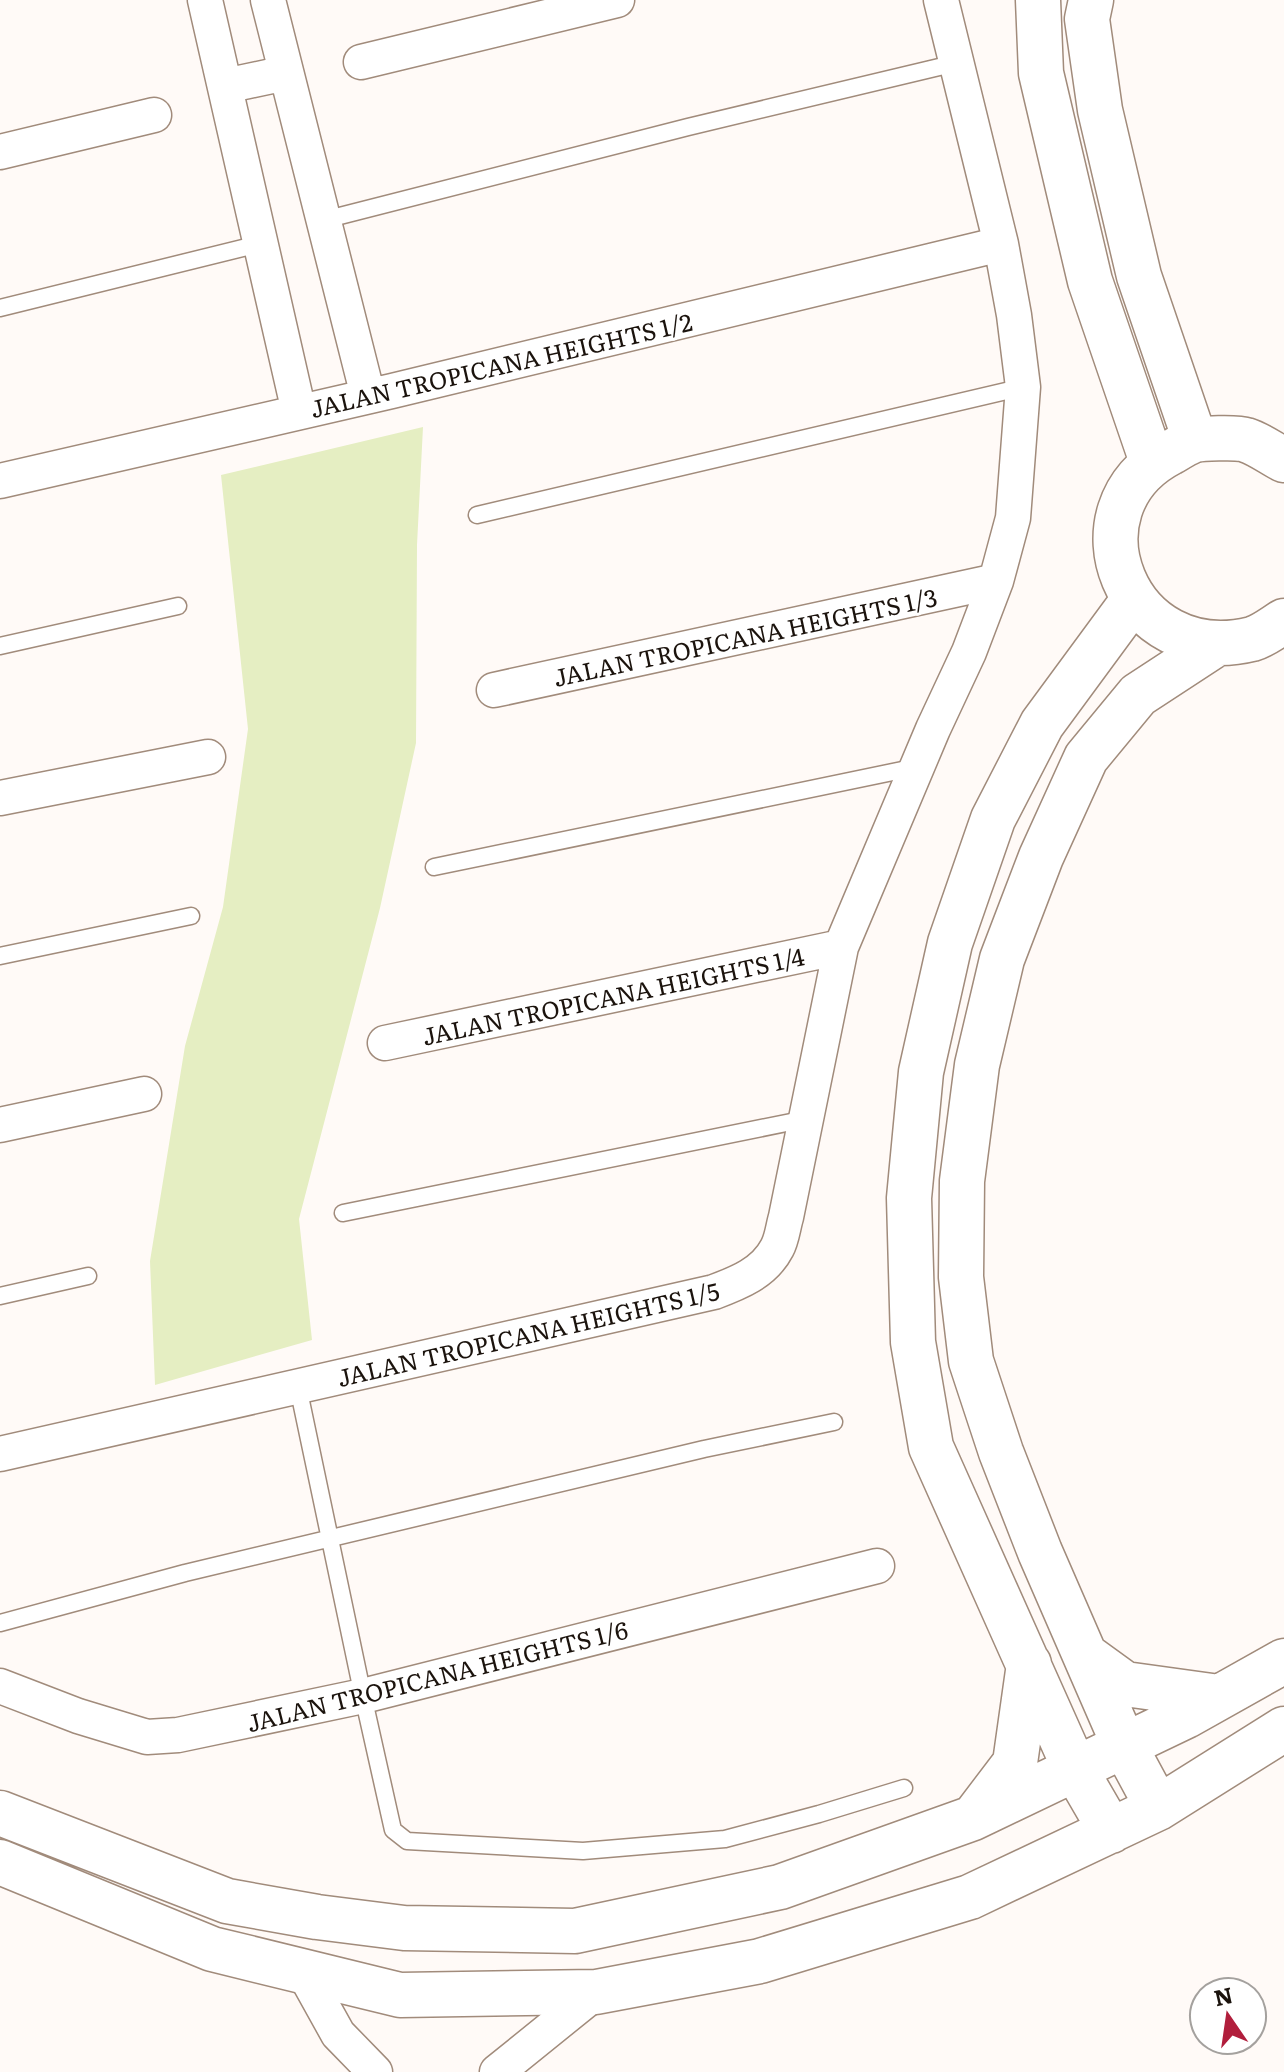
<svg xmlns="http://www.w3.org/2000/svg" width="1284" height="2072" font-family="Literata,serif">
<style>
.green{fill:#e5eec2}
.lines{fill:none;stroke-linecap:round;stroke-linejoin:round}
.lane-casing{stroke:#a18b7b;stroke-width:19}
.street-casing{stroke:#a18b7b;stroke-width:37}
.secondary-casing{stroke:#a18b7b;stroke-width:47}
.lane{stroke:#fff;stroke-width:16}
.street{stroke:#fff;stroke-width:34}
.secondary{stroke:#fff;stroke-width:44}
.labels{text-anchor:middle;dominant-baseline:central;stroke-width:6;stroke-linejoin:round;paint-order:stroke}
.street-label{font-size:24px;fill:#1b130d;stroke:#fff}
</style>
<rect width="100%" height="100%" fill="#fffaf7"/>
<!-- green -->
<path class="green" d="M423,427L417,545L416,743L380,908L299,1219L312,1340L155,1385L150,1261L185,1046L223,907L248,729L221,475Z"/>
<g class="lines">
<defs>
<path id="lane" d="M324,220L688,127L956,63
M0,308L259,244
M477,515L1023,387
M0,646L178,606
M434,867L917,767
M0,956L191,916
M343,1213L806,1119
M0,1296L88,1276
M298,1387L363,1696L393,1830L407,1841L583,1851L725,1839L819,1814L904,1788
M0,1623L185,1573L704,1449L834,1422"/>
<path id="street" d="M205,0L299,412
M268,0L368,396
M361,62L617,0
M225,86L286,73
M0,152L154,115
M0,481L392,391L1001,244
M494,690L996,581
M0,798L208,757
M385,1043L841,947
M0,1125L144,1094
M0,1454L714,1292C738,1283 764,1273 777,1248C782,1239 783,1227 786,1217L841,947L933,729L969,652L996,581L1013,518L1023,387L1014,315L1001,244L941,0
M0,1686L78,1716L147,1737L178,1735L363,1696L877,1566
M303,1971L338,2034L375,2072
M497,2072L596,1992"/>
<path id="secondary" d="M1038,0L1041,73L1090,281L1152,462
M1091,0L1087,19L1100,110L1139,276L1195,440
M1284,460C1272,454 1259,444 1246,440C1237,437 1200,438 1192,441C1185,444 1177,449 1170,453C1063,509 1126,670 1252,639C1263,636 1274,627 1284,621
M1085,1655L1125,1684L1219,1697
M1158,1808L1124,1745L1040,1552L1001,1452L971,1361L961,1277L962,1181L977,1065L1002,959L1041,857L1086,758L1138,695L1216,644
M0,1813L227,1901L317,1917L404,1928L575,1931L780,1887L973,1818L1186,1716L1284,1661
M977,1813L1015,1763L1029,1664
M1111,1831L1075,1769L931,1447L913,1342L909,1198L921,1072L950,943L993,819L1042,724L1134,599
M0,1862L212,1949L400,1995L596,1992L760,1961L970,1897L1158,1808L1284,1729"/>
</defs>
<!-- lane casing -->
<use href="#lane" class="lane-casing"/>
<!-- street casing -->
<use href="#street" class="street-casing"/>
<!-- secondary casing -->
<use href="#secondary" class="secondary-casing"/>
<!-- lane -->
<use href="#lane" class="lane"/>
<!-- street -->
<use href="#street" class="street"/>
<!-- secondary -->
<use href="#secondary" class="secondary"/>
</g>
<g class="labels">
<!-- street labels -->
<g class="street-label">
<text transform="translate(501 364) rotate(-13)">JALAN TROPICANA HEIGHTS 1/2</text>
<text transform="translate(745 636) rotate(-12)">JALAN TROPICANA HEIGHTS 1/3</text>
<text transform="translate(613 995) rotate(-12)">JALAN TROPICANA HEIGHTS 1/4</text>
<text transform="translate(528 1333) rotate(-13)">JALAN TROPICANA HEIGHTS 1/5</text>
<text transform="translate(437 1675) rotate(-14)">JALAN TROPICANA HEIGHTS 1/6</text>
</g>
</g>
<!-- north arrow -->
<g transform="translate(1228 2016) rotate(347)"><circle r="38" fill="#ffffff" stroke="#a4a19e" stroke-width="2"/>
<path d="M0-6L14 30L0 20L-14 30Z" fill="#b11e3c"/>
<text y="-12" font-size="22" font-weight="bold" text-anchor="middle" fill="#1b130d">N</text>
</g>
</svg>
